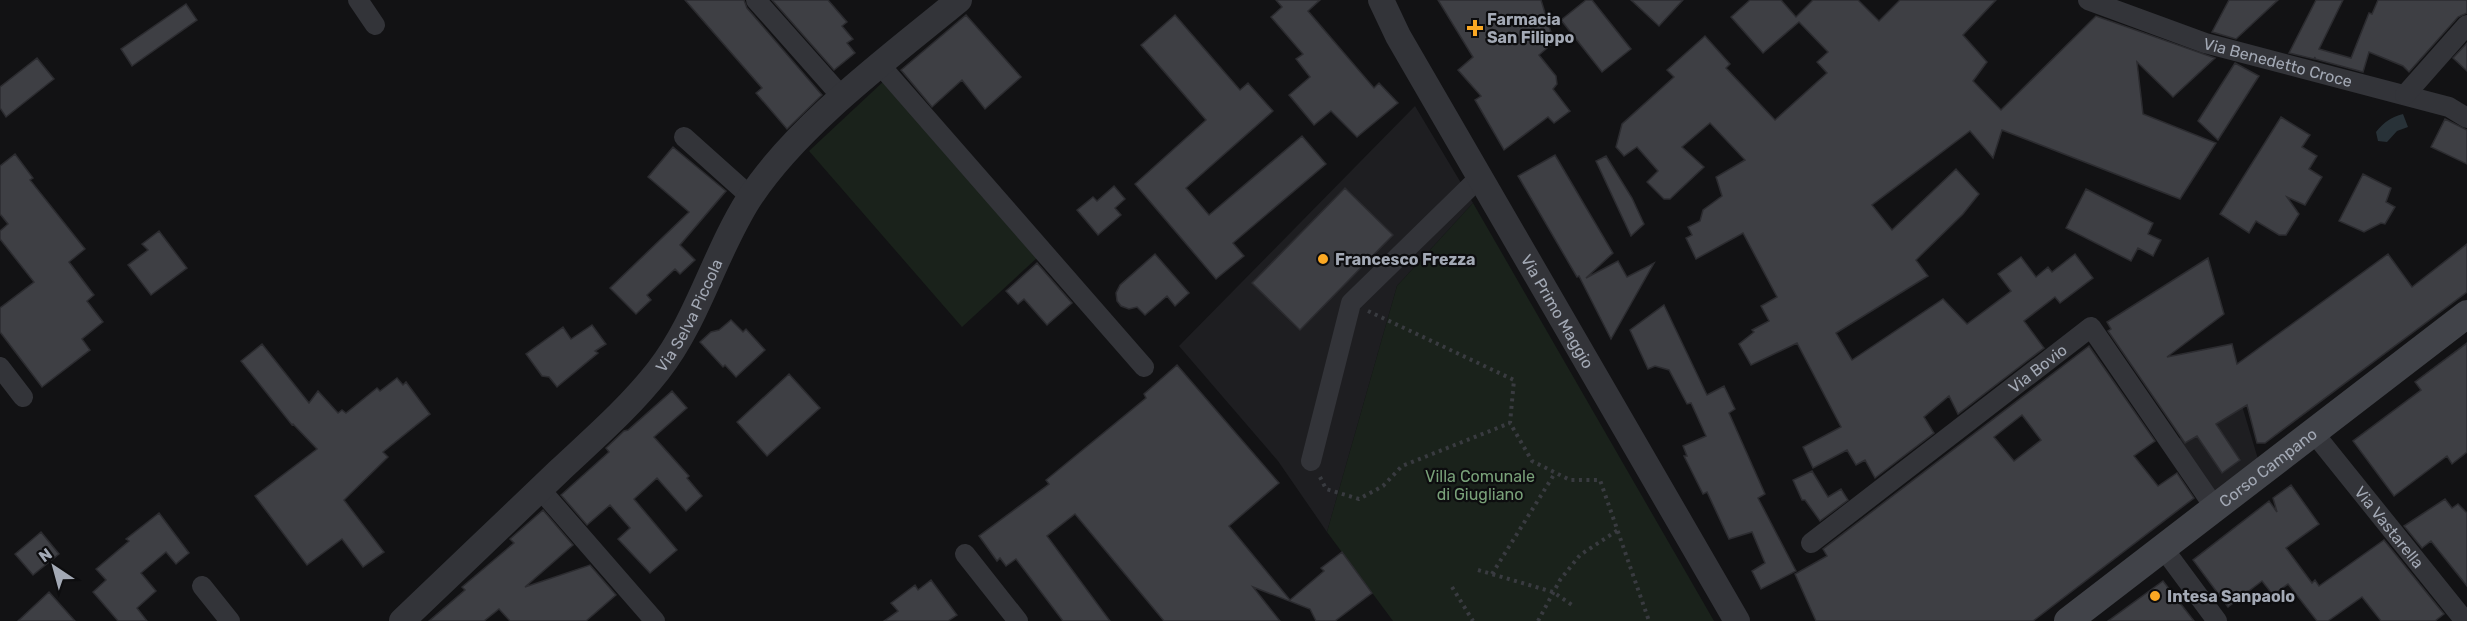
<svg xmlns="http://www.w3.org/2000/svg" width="2467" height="621" font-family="Rubik,sans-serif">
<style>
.built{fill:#1e1e21}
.green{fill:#1a221b}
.water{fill:#283238}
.building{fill:#3e3f44;stroke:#2c2c30;stroke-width:1.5;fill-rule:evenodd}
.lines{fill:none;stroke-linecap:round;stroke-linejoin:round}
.path{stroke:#393b40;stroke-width:4;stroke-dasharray:3 4.5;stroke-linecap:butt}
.minor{stroke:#333439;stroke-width:20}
.tertiary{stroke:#333439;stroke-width:26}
.secondary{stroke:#414349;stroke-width:28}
.poi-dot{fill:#fba823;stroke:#0d0d0f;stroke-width:2}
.labels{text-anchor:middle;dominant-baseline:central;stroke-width:4.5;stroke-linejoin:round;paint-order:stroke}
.poi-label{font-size:16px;font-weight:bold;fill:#a3a9b5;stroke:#0d0d0f;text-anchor:start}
.street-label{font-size:16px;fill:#a3a9b5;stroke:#0d0d0f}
.park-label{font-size:16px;fill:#79a179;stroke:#0d0d0f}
</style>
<rect width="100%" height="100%" fill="#121214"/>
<!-- built -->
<path class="built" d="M1415,106L1473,203L1397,286L1327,532L1278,461L1179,346Z
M2240,399L2261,469L2215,503L2173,442Z"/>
<!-- green -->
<path class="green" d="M885,80L1038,257L962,327L809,151Z
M1473,203L1714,621H1393L1327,532L1397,286Z"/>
<!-- water -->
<path class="water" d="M2403,114L2408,127L2397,131L2387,142L2378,141L2376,132C2384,122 2391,117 2403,114Z"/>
<!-- building -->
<path class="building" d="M685,0H744L747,8L822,95L787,129L756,93L762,88Z
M772,0H828L847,22L842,26L853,39L847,43L855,53L834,70Z
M1276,0H1320L1308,11L1374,88L1379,83L1398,103L1357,137L1331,111L1314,125L1289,95L1310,77L1296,59L1303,54L1271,17L1282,7Z
M1438,0H1541L1554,42L1539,55L1556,76L1557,84L1553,89L1570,111L1554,123L1548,117L1504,150L1475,100L1481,96L1458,70L1473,57Z
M1586,0H1592L1631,49L1602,72L1561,20Z
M1631,0H1683L1659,26Z
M1750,0H1781L1796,17L1813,0H1858L1879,21L1900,0H1996L1963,35L1987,62L1973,81L2001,110L2096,16L2215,58L2173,97L2137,62L2143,114L2216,143L2180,199L2002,130L1993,158L1970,131L1872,205L1892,230L1956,169L1979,194L1963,214L1916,260L1928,276L1836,333L1852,360L1943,299L1967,324L2011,291L1998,274L2021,257L2036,277L2048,267L2052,272L2075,254L2093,278L2060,303L2055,297L2024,321L2044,348L1958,414L1949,396L1924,417L1934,433L1875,478L1865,460L1856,465L1847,450L1813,468L1803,447L1841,427L1797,343L1751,365L1739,344L1754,332L1752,330L1769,321L1761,306L1777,297L1743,233L1696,259L1686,238L1692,235L1688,227L1700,221L1703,210L1722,196L1716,177L1745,160L1710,123L1682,147L1704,167L1670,199H1664L1647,182L1658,171L1637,147L1624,156L1616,147L1622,124L1674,77L1667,70L1705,36L1730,64L1726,68L1775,120L1827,73L1817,62L1828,52L1799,22L1763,53L1731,17Z
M2229,0H2278L2236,39L2212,32Z
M2316,0H2343L2319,49L2351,58L2369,13L2372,14L2378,0H2467V13L2458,17L2409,72L2403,66L2369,52L2363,72L2315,59V57L2314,59L2289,53Z
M186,4L197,20L132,66L121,49Z
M966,15L1021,77L985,109L962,80L932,107L901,70Z
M1175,15L1240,90L1248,83L1273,111L1186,188L1209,215L1302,136L1326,164L1233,243L1244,256L1216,279L1135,184L1206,120L1141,45Z
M2467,43V71L2453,58Z
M37,58L54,79L6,117L0,108V87Z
M2235,63L2259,76L2218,140L2198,121Z
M2281,117L2310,135L2302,147L2317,156L2309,169L2322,177L2305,205L2287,197L2299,214L2286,235H2279L2256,221L2249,233L2220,214Z
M2445,119L2467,130V164L2431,147Z
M673,147L726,191L680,245L695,260L680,274L675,269L647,295L651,300L636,314L610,288L689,212L648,177Z
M15,154L33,178L30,180L85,249L69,262L94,295L87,301L103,322L82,339L90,350L42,387L0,332V308L34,282L0,239V231L8,224L0,214V166Z
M1555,155L1613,253L1586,278L1618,261L1627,277L1654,263L1611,339L1582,282L1579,276L1577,277L1518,176Z
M1606,156L1632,198L1644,224L1631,236L1596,161Z
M2363,174L2391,188L2386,202L2395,207L2385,224L2381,223L2364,232L2339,221Z
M1114,186L1125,199L1115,208L1121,215L1098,235L1077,210L1093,197L1097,201Z
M1345,188L1393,235L1300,330L1252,283Z
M2086,189L2153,223L2148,234L2161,240L2153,256L2138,248L2131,261L2066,228Z
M159,231L187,268L151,295L128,265L148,250L142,244Z
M2467,244V292L2265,443H2257L2247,405L2216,424L2240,460L2222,473L2197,436L2185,443L2108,331L2111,329L2107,322L2208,258L2224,314L2167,357L2232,344L2237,364L2388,254L2412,287Z
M1155,254L1189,293L1175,306L1167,296L1145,315L1137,307L1129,309L1121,306L1117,301L1116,293L1120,285Z
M1037,263L1072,303L1047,325L1024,299L1018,304L1006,291Z
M1664,305L1707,395L1724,386L1735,409L1729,413L1765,494L1758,498L1796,571L1761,589L1752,571L1765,563L1752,532L1729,539L1707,492L1703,494L1684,456H1687L1683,446L1706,436L1691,403L1687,404L1669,370L1655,366L1648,369L1630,330Z
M731,320L743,332L746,329L765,350L736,377L725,365L723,367L700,342L711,332L719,330Z
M592,325L606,344L595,351L598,353L557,387L549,377L542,376L526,354L563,327L571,339Z
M2467,343V452L2452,464L2447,456L2394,496L2353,441L2421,390L2415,382Z
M262,344L309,403L318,391L338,413L342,410L346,413L377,388L380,391L397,378L403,385L406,382L430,414L383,452L388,457L344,500L384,552L363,567L342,539L307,565L255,496L317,449L293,424L292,425L241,361Z
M2089,346L2155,441L2134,456L2158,486L2177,473L2194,498L2033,621H1816L1795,574L1827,556L1823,549ZM2022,415L2041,440L2014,461L1994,437Z
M1177,365L1279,483L1229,526L1290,600L1324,571L1321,568L1342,552L1372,593L1335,621H1316L1310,609L1253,587L1280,621H1164L1075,514L1047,536L1110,621H1063L1016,559L1006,566L1000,558L997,561L979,536L1049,484L1046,480L1146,398L1144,394Z
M789,374L820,408L767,456L737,422Z
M672,391L687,408L654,437L689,476L687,478L702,496L686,511L657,478L634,499L677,550L650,573L618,539L630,528L610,505L587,525L561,495L609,452L606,448L624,431L628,430Z
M1812,471L1828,497L1841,489L1848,500L1820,521L1805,500H1802L1793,480Z
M2291,485L2319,524L2286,548L2312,583L2315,580L2319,586L2384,540L2444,614L2435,621H2381L2362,597L2328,621H2317L2288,584L2273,595L2262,581L2228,607L2193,560L2269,501L2277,512L2273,498Z
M2445,499L2452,508L2458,504L2467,513V586L2431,541L2422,548L2404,526Z
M543,510L573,545L525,587L590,565L616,595L586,621H510L499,609L484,621H429L465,590L462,587L514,543L510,539Z
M159,513L189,553L176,564L166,552L141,573L156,591L137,608L147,621H118L93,592L106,580L96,569L129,541L126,539Z
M41,532L59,554L33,575L15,554Z
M931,580L957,615L948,621H884L898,611L891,603L915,585L918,590Z
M2163,581L2194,621H2108Z
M49,592L75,621H18Z"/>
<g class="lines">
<!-- path -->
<path class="path" d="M1368,311L1514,380L1510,423L1532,461L1570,480H1600L1649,621
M1320,477L1326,489L1359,499L1383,486L1402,466L1510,423
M1478,570L1553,592L1575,607
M1492,574L1555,473
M1452,587L1473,621
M1538,621L1560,580L1580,555L1618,530"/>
<!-- minor -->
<g class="minor">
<path d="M358,0L375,25"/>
<path d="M756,0L843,98"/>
<path id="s1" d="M2088,0L2205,43L2449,107L2467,118"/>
<path d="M881,66L1144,367"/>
<path d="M2405,95L2467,25"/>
<path d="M684,137L751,197"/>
<path d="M0,367L23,397"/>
<path id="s2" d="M2313,432L2465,621"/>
<path d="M1311,461L1351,303L1480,177"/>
<path d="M540,489L655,621"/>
<path id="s3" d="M1811,543L2091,327L2215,508"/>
<path d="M2163,548L2217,621"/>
<path d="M965,554L1018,621"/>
<path d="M202,586L230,621"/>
</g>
<!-- tertiary -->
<g class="tertiary">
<path id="s4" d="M1381,0L1398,36L1737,621"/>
<path id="s5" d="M402,621C454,571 507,521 559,471C593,439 629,408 658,371C698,320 714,254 749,199C797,125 891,56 959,0"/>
</g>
<!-- secondary -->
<path class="secondary" id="s6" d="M2068,621L2467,314"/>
</g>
<!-- markers -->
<g class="poi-dot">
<path d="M1472 19h6v6h6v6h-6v6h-6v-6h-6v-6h6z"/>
<circle cx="1323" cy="259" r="6"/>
<circle cx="2155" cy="596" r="6"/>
</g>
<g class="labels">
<!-- poi labels -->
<g class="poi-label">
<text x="1487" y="19">Farmacia<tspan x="1487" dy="18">San Filippo</tspan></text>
<text x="1335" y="259">Francesco Frezza</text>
<text x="2167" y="596">Intesa Sanpaolo</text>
</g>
<!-- street labels -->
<g class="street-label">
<text stroke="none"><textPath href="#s1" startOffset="200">Via Benedetto Croce</textPath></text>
<text stroke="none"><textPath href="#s4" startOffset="358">Via Primo Maggio</textPath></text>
<text stroke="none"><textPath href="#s5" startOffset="422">Via Selva Piccola</textPath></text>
<text stroke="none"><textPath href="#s3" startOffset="286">Via Bovio</textPath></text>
<text stroke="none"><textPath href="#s6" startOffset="252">Corso Campano</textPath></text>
<text stroke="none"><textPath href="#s2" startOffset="122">Via Vastarella</textPath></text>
</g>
<!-- park labels -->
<g class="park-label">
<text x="1480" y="476">Villa Comunale<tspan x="1480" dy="18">di Giugliano</tspan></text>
</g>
</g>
<!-- north arrow -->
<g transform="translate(54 567) rotate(324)" stroke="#0d0d0f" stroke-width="4.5" paint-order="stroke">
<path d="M0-4.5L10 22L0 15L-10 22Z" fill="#a3a9b5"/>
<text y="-9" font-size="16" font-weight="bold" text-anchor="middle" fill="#a3a9b5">N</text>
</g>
</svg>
